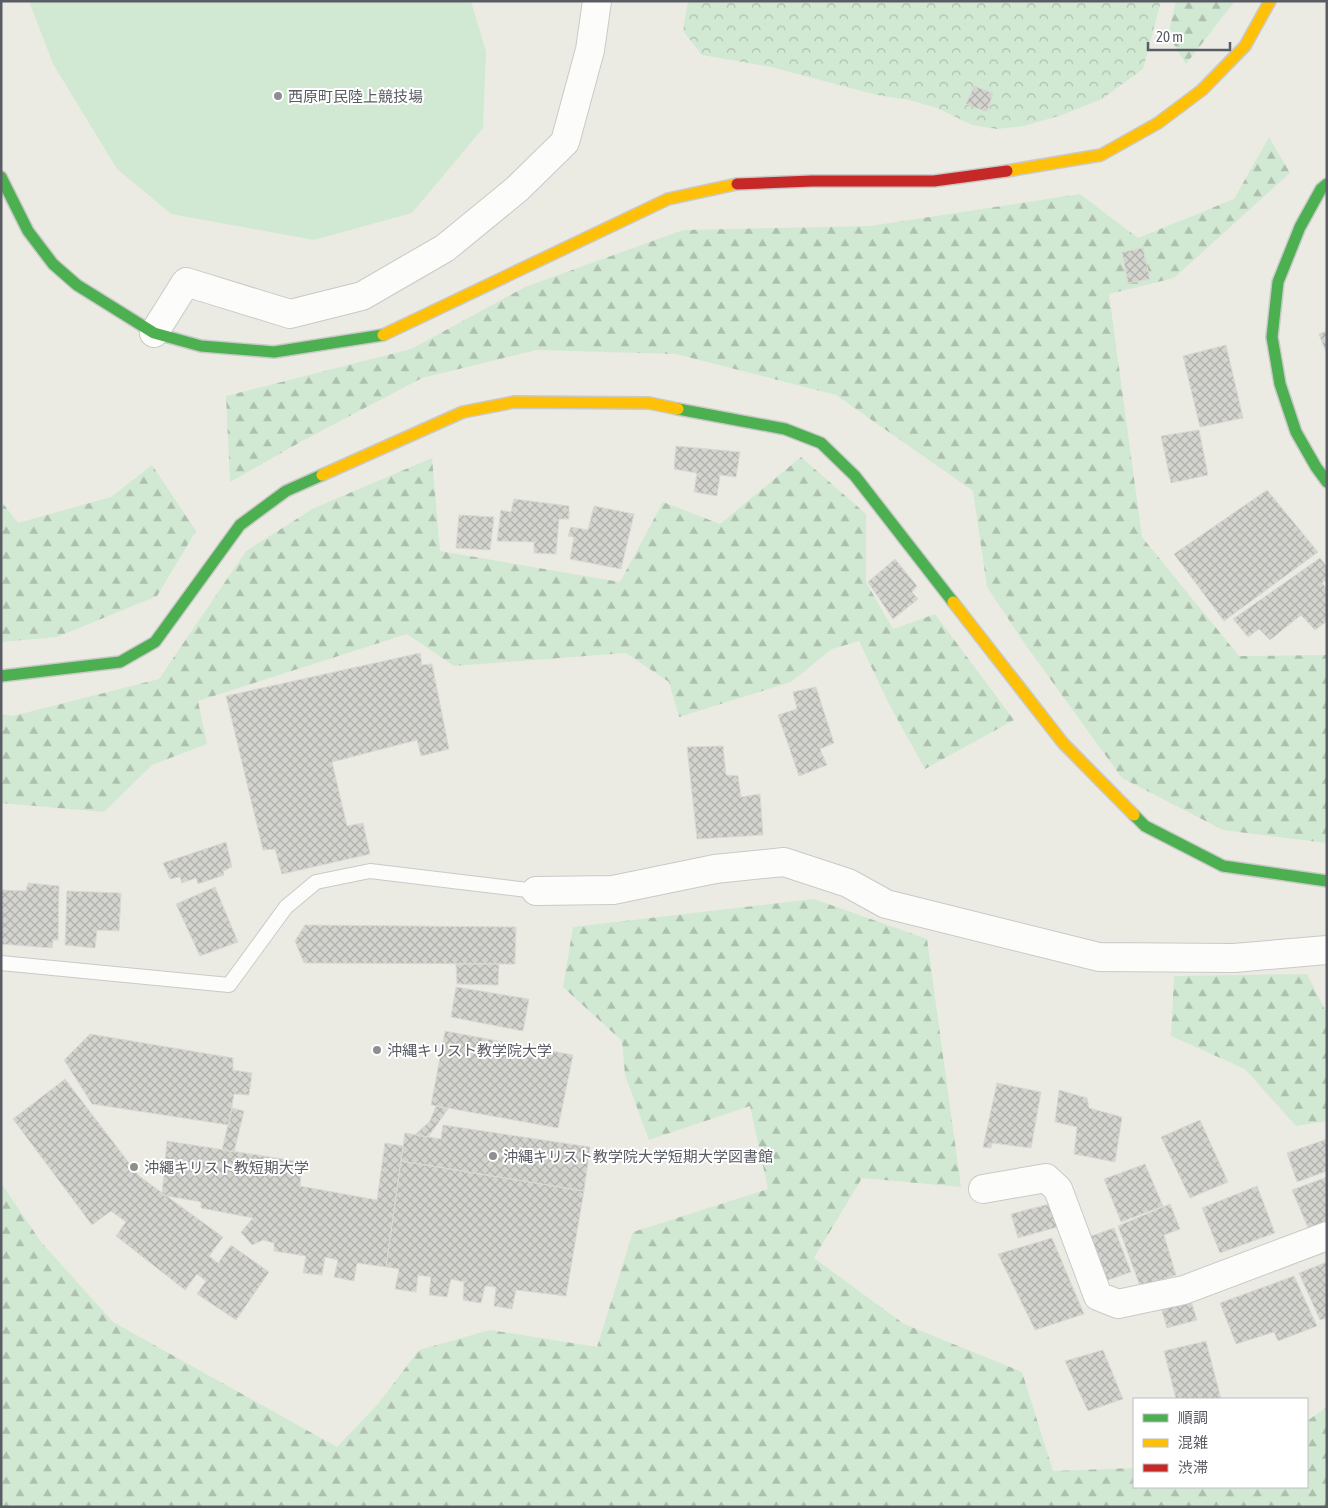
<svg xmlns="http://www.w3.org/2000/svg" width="1328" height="1508" font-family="'Asap Condensed','Noto Sans JP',sans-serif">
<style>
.green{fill:#d1e9d2}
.forest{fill:url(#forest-firs)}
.park{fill:url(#park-crowns)}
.building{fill:url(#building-cross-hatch);stroke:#dadad4}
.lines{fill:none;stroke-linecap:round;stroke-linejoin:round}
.lane-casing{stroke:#c9c9c8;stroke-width:16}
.street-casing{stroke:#c9c9c8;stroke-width:30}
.fast-casing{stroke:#c9c9c9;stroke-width:14}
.slow-casing{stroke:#c9c9c9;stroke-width:14}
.jam-casing{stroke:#c9c9c9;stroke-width:14}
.lane{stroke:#fcfcfb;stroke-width:14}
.street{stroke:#fcfcfb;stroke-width:28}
.fast{stroke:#4caf50;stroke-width:11}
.slow{stroke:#ffc107;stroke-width:11}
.jam{stroke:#c62828;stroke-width:11}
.poi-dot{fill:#8d8e90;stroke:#fff;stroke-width:2}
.labels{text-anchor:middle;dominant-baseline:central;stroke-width:4;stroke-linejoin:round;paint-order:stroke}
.poi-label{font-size:15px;fill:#5a5c63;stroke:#fff;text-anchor:start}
</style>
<defs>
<pattern id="forest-firs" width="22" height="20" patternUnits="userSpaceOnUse" patternTransform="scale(1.25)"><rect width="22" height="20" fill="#d1e9d2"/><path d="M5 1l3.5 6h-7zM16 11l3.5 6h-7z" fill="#adc0ae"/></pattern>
<pattern id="park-crowns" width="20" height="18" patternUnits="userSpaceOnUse" patternTransform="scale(1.25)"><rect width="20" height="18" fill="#d1e9d2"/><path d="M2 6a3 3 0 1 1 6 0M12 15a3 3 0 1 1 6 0" fill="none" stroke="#adc0ae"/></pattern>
<pattern id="building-cross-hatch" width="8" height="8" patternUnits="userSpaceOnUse" patternTransform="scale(1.25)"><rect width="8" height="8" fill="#d4d4cf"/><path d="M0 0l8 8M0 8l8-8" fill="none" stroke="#afafac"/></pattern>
</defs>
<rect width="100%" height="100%" fill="#ebebe4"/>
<!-- green -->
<path class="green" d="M29,1H471L486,52L483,128L412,213L314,240L171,214L117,169L53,64Z"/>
<!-- forest -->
<path class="forest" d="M1176,1H1235L1186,64L1168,35Z
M1269,137L1290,173L1174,278L1109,294L1142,537L1239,656L1327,655V843L1223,830L1122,778L1027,647L987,587L973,491L836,395L676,354L536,350L422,378L304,440L230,482L226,396L411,349L525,287L683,230L870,226L1080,194L1138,238L1234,199Z
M801,457L866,514V582L893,629L935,614L1014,720L925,769L890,706L859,641L832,649L791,682L679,717L669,682L626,653L454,666L407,634L198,701L207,744L152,765L104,812L1,803V714L13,716L159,679L246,551L314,508L432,458L440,551L620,582L663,502L720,524Z
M152,465L196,531L157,596L57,637L1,642V501L18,523L111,497Z
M814,899L927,939L961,1187L862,1178L814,1258L904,1324L1022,1372L1053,1471L1134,1468V1487H1307V1421L1327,1407V1507H1V1183L41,1242L113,1322L337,1447L378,1404L419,1350L490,1330L597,1347L633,1232L768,1189L750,1106L649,1140L625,1075L622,1041L563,987L573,927Z
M1307,974L1327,1014V1121L1296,1126L1245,1069L1171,1036L1174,976Z"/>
<!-- park -->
<path class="park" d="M688,1H1161L1143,69L1102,99L1062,115L1024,126L996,129L972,125L937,108L909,100L877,95L771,67L702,55L683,31Z"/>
<!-- building -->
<path class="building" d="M974,86L993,93L987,112L966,104Z
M1143,248L1150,279L1128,283L1122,252Z
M1327,331V355L1319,334Z
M1226,345L1243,418L1200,427L1183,356Z
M1199,430L1208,475L1171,483L1161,436Z
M676,446L740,452L736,477L720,475L717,496L694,492L697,473L674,469Z
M1267,490L1318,552L1224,621L1174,554Z
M514,499L569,506V519H559L556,554L534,553V542L497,541L501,510L511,512Z
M594,506L634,514L621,569L570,559L574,537L568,536L571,527L588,530Z
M459,515L494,517L490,550L456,548Z
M1320,558L1327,567V579L1322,583L1327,589V621L1315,630L1301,615L1270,640L1259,629L1248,637L1233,619Z
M895,559L917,586L912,592L918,599L893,619L868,582Z
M420,653L422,665L432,664L449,749L421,756L417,740L332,762L347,826L363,823L370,854L282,874L275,849L263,850L226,696Z
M816,687L834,743L820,749L827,765L799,776L778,715L797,709L793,692Z
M723,746L726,775L738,776L741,797L760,794L763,835L697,839L687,747Z
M226,842L232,867L223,871L224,875L198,884L196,878L182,883L180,877L170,879L163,863Z
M28,883L59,886L58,940H53L52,948L1,944V890L26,891Z
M215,887L238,942L200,956L176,904Z
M67,891L121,893L119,931L97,930L95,948L65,945Z
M305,925L516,927L515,964L304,963L295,941Z
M456,964H499L498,985L457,984Z
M456,987L529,999L523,1031L451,1017Z
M445,1031L573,1055L558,1128L431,1105Z
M90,1034L233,1058V1070L252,1073L249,1095L234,1094L229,1125L92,1104L64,1060Z
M65,1079L139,1176L223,1237L209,1256L218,1263L231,1245L269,1272L236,1320L197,1294L206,1281L197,1274L185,1290L116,1236L126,1222L111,1211L92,1225L13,1119Z
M997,1083L1041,1092L1031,1148L992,1143L991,1148L983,1147Z
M1059,1090L1087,1098L1089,1108L1122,1117L1115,1162L1074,1154L1077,1127L1055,1122Z
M436,1106L448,1109L428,1137L415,1135L430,1121Z
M232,1108L244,1111L234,1152L222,1150Z
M1200,1120L1228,1182L1190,1198L1161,1137Z
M443,1125L590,1147L584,1191L401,1161L405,1133L441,1139Z
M1327,1139V1171L1297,1182L1287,1153Z
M167,1141L302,1162L300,1186L377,1200L385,1143L403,1146L386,1267L357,1263L354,1281L334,1277L338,1260L325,1257L322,1275L303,1273L306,1256L274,1251V1243L263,1240L252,1245L241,1232L253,1218L201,1208V1202L162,1195Z
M401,1161L584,1191L566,1296L516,1290L512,1309L494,1306L496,1287L485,1286L481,1303L463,1300L464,1282L451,1279L447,1297L429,1295L431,1277L418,1275L416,1292L395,1289L399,1269L386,1267Z
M1145,1164L1163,1206L1121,1222L1104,1179Z
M1327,1177V1224L1309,1230L1292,1190Z
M1257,1186L1275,1233L1220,1253L1202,1208Z
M1053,1203L1061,1226L1018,1238L1011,1214Z
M1170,1204L1180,1229L1164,1235L1176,1275L1140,1286L1118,1226Z
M1114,1228L1131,1272L1105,1281L1086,1238Z
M1052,1238L1084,1314L1035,1330L998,1254Z
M1327,1262V1318L1320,1320L1299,1273Z
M1294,1276L1317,1326L1278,1341L1274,1332L1236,1344L1220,1303Z
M1190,1298L1197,1320L1167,1328L1160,1304Z
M1206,1341L1221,1399H1176L1164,1351Z
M1103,1350L1123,1399L1088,1411L1065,1361Z"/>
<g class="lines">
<defs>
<path id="lane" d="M1,963L229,985L286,907L316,882L370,871L536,891"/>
<path id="street" d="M154,333L186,282L290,314L362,296L445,248L517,189L565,142L590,50L597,1
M536,891L613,890L715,869L784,862L848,883L886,904L1099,957L1234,958L1327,950
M983,1189L1046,1178L1058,1189L1098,1296L1118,1304L1184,1290L1327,1236"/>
<path id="fast" d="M1,177L28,231L53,264L77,285L154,333L201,346L274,352L383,335
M1327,184L1321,189L1300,227L1278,282L1272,337L1280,384L1296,432L1316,467L1327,482
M678,409L785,429L821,443L855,476L953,602
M1,676L120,662L155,642L240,525L286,491L322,475
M1134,815L1145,826L1223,866L1327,881"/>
<path id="slow" d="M1007,171L1101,155L1158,123L1202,90L1245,46L1270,1
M383,335L668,199L737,184
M322,475L463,412L514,402L649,403L678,409
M953,602L1063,743L1134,815"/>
<path id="jam" d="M737,184L812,181H934L1007,171"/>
</defs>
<!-- lane casing -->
<use href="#lane" class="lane-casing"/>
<!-- street casing -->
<use href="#street" class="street-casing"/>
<!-- fast casing -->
<use href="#fast" class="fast-casing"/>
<!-- slow casing -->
<use href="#slow" class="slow-casing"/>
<!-- jam casing -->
<use href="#jam" class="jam-casing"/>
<!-- lane -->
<use href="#lane" class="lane"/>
<!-- street -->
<use href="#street" class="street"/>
<!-- fast -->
<use href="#fast" class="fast"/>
<!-- slow -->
<use href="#slow" class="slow"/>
<!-- jam -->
<use href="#jam" class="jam"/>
</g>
<!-- markers -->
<g class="poi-dot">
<circle cx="278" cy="96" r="5"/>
<circle cx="377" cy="1050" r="5"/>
<circle cx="493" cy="1156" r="5"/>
<circle cx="134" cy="1167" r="5"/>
</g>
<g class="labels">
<!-- poi labels -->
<g class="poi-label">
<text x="288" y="96">西原町民陸上競技場</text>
<text x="387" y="1050">沖縄キリスト教学院大学</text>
<text x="503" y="1156">沖縄キリスト教学院大学短期大学図書館</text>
<text x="144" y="1167">沖繩キリスト教短期大学</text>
</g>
</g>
<!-- border -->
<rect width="1328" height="1508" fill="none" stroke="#5a5c63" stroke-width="5"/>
<!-- legend -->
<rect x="1133" y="1398" width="175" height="90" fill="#ffffff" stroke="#bdbec1"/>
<rect x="1143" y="1414" width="25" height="8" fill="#4caf50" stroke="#bdbec1"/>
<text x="1178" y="1423" font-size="15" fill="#5a5c63">順調</text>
<rect x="1143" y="1439" width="25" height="8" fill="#ffc107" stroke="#bdbec1"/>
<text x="1178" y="1448" font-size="15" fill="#5a5c63">混雑</text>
<rect x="1143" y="1464" width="25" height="8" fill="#c62828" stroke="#bdbec1"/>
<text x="1178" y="1473" font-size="15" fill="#5a5c63">渋滞</text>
<!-- scale -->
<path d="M1148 42v8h82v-8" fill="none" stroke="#5a5c63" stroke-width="2.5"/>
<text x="1156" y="42" font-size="15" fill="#5a5c63" stroke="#ffffff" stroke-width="4" paint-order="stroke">20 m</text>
</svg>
